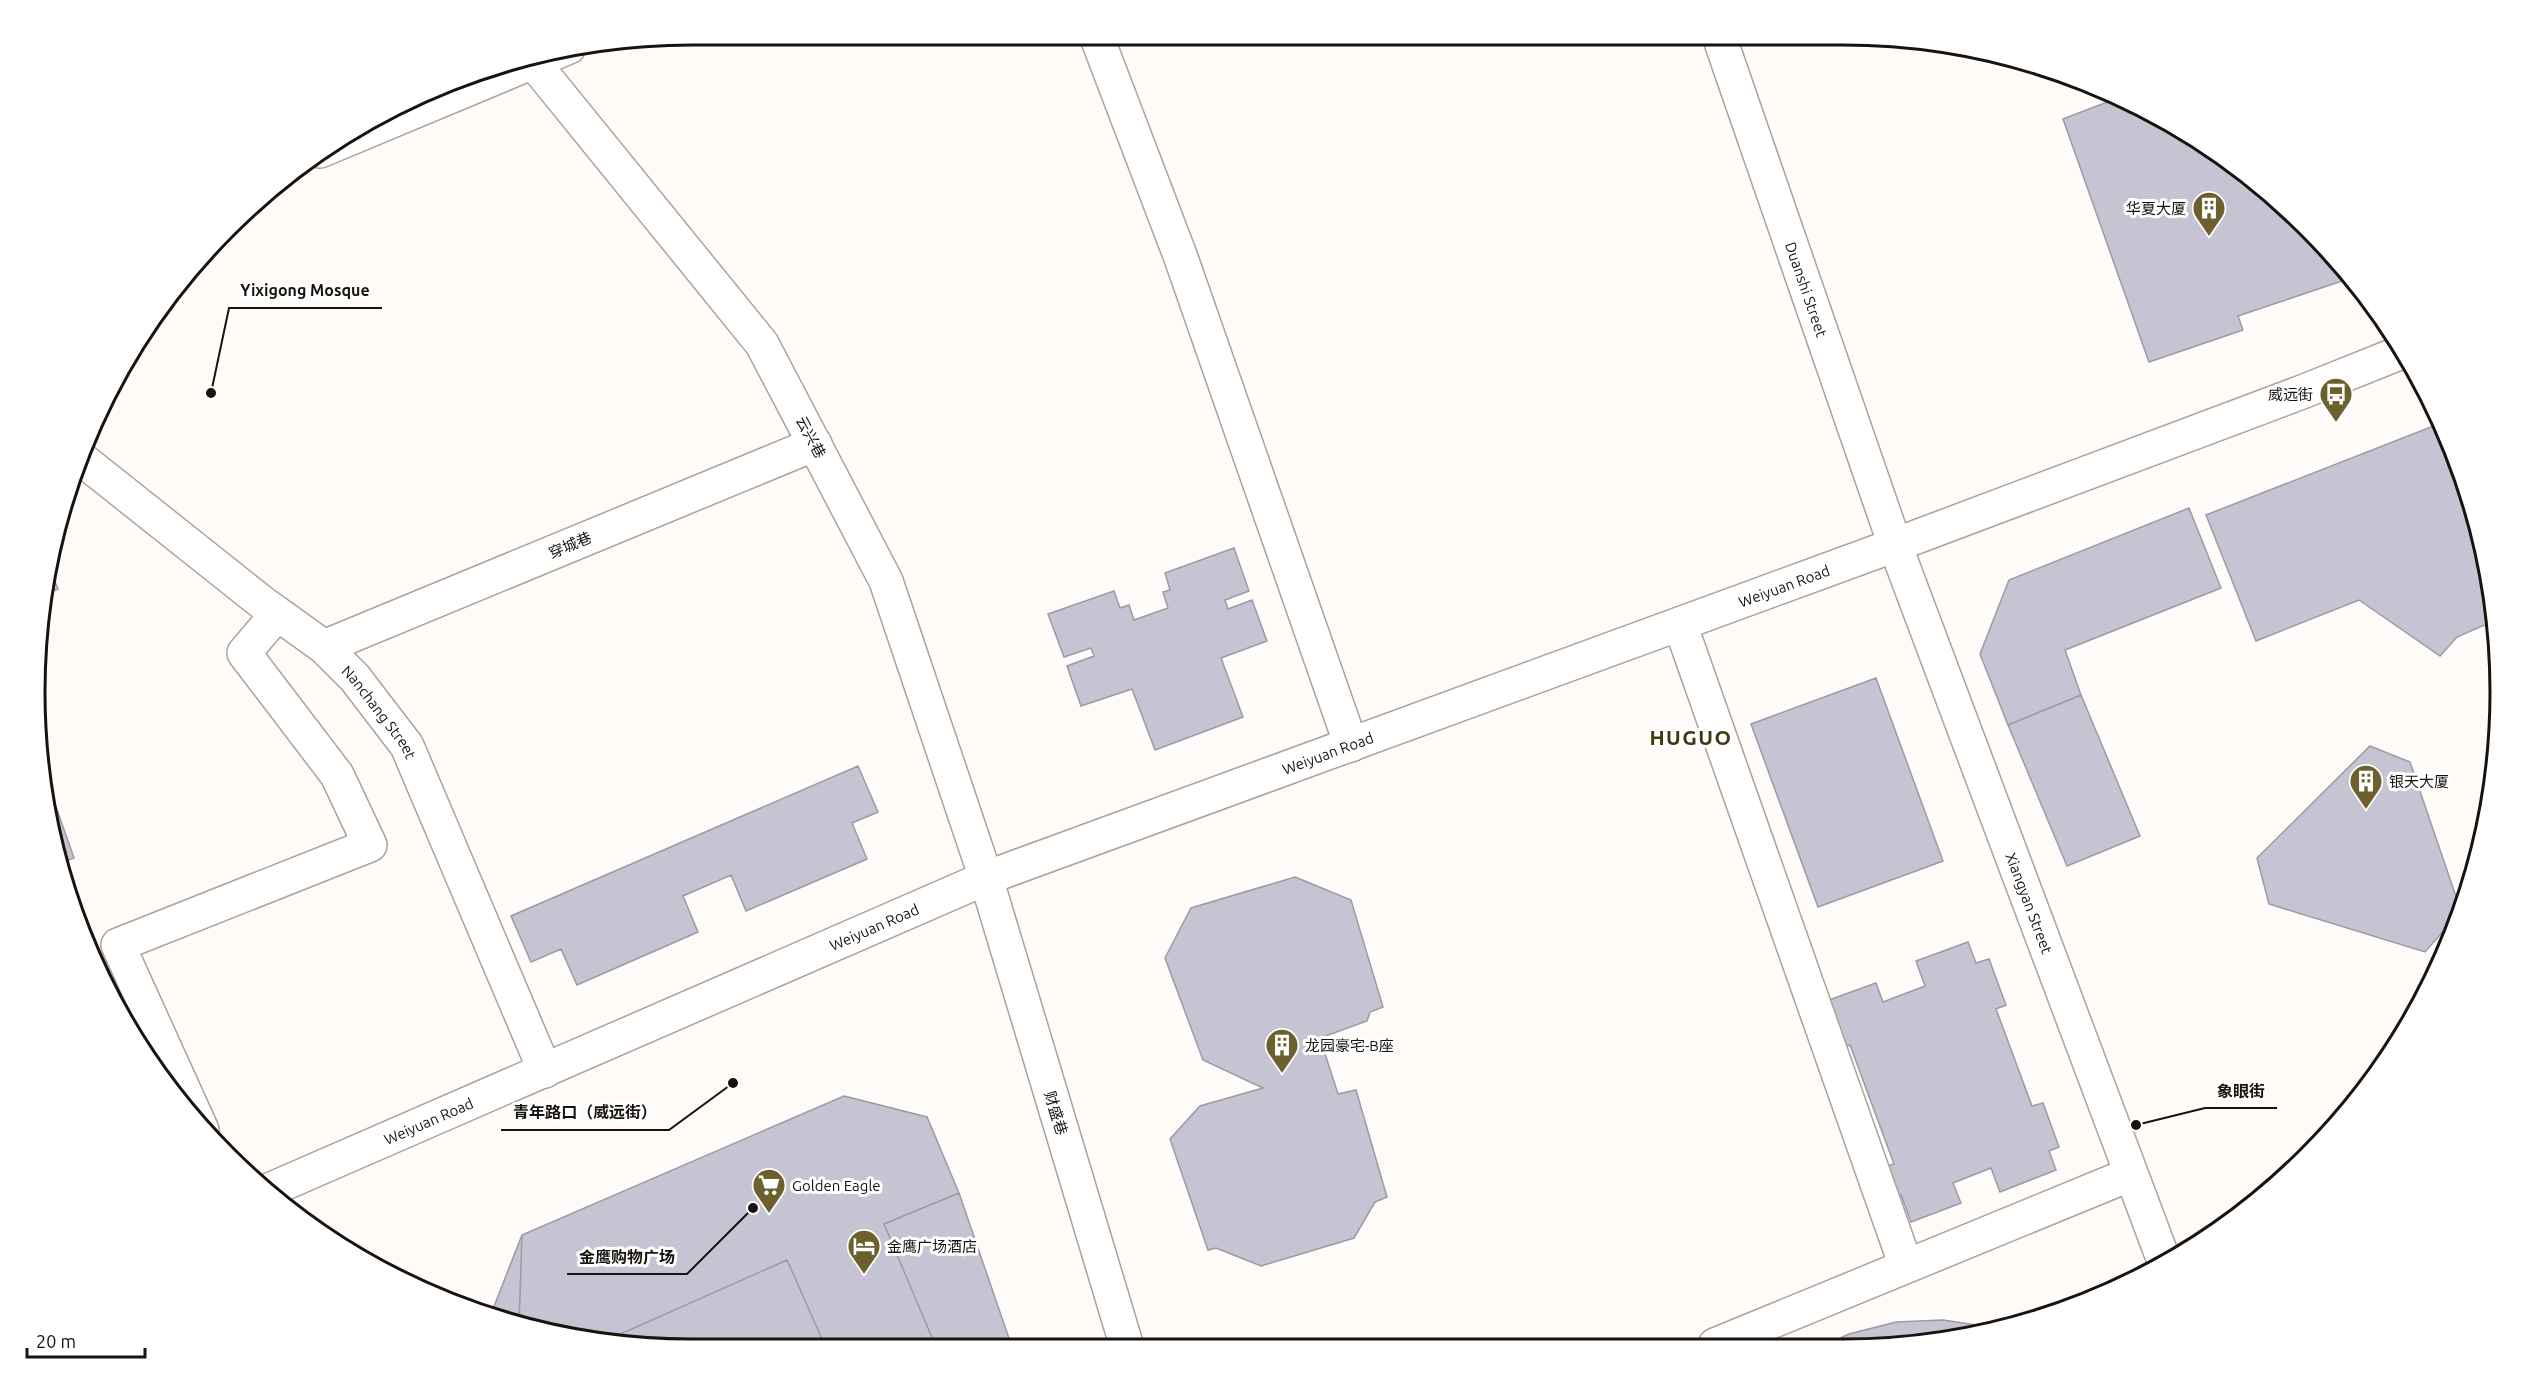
<svg xmlns="http://www.w3.org/2000/svg" width="2535" height="1384" font-family="Ubuntu,'Noto Sans SC',sans-serif">
<style>
.building{fill:#c6c3d3;stroke:#9c99a8;stroke-width:1.5}
.lines{fill:none;stroke-linecap:round;stroke-linejoin:round}
.minor-casing{stroke:#b0a197;stroke-width:36}
.minor{stroke:#fff;stroke-width:33}
.labels{text-anchor:middle;dominant-baseline:central;stroke-width:6;stroke-linejoin:round;paint-order:stroke}
.poi-label{font-size:15px;fill:#18130f;stroke:#fff;text-anchor:start}
.street-label{font-size:15px;fill:#18130f;stroke:#fff}
.district-label{font-size:21px;font-weight:bold;letter-spacing:1.5px;fill:#41380e;stroke:#fff}
.rim{fill:none;stroke:#18130f;stroke-width:3}
.leader{fill:none;stroke:#18130f;stroke-width:2}
.callout-dot{fill:#18130f;stroke:#fff;stroke-width:2}
.callout-label{font-size:16px;text-anchor:middle;font-weight:bold;fill:#18130f;stroke:#fff;stroke-width:6;stroke-linejoin:round;paint-order:stroke}
</style>
<rect width="100%" height="100%" fill="#fefbf8"/>
<!-- building -->
<path class="building" d="M2115,99L2171,122L2276,197L2351,278L2238,316L2243,330L2149,362L2063,119Z
M2441,423L2478,521L2495,624L2482,626L2457,637L2440,656L2359,600L2256,641L2206,515Z
M2189,508L2221,588L2065,650L2081,695L2008,725L1980,654L2009,580Z
M1234,548L1249,591L1225,600L1228,609L1252,600L1267,641L1221,658L1243,717L1155,750L1132,689L1081,706L1067,666L1094,656L1091,648L1064,657L1048,614L1114,591L1120,608L1129,605L1134,620L1168,608L1163,592L1170,590L1165,573Z
M49,567L58,589L45,594Z
M1876,678L1943,861L1818,907L1751,724Z
M2081,695L2140,836L2067,866L2008,725Z
M2370,746L2410,762L2461,911L2425,952L2269,904L2257,858Z
M41,764L74,858L57,864V862Z
M858,766L878,812L852,823L867,859L746,911L731,875L683,896L698,932L577,985L561,949L531,962L511,916Z
M1295,877L1351,900L1383,1007L1370,1012L1367,1021L1320,1038L1338,1094L1356,1090L1387,1197L1375,1202L1354,1238L1261,1266L1216,1248L1208,1250L1170,1139L1200,1106L1263,1088L1203,1060L1165,958L1191,908Z
M1968,942L1976,963L1989,959L2006,1005L1996,1009L2032,1106L2043,1103L2059,1147L2049,1151L2056,1170L2000,1192L1991,1168L1953,1183L1961,1203L1911,1222L1901,1195L1892,1198L1881,1168L1894,1164L1850,1045L1837,1049L1829,1000L1876,983L1883,1002L1925,986L1916,961Z
M844,1096L927,1117L959,1193L1012,1347L649,1348L521,1327L491,1314L522,1235Z
M844,1096L927,1117L959,1193L884,1224L936,1347L826,1348L787,1260L605,1341L519,1326L522,1235Z
M1943,1320L1996,1328L1928,1344H1827L1849,1334L1896,1322Z"/>
<g class="lines">
<defs>
<g id="minor">
<path d="M1096,35L1181,258L1351,745"/>
<path id="s1" d="M1719,36L1895,545L2164,1261"/>
<path d="M529,57L762,344L886,581L986,878L1127,1347"/>
<path d="M320,151L569,47"/>
<path id="s2" d="M79,457L264,604L324,647L355,678L407,746L545,1071"/>
<path d="M1680,624L1906,1266"/>
<path d="M324,647L815,444"/>
<path d="M202,1130L118,945L370,845L337,775L244,653L277,614"/>
<path id="s3" d="M267,1191L986,878L1895,545L2302,392L2402,352"/>
<path d="M1715,1345L2131,1174"/>
</g>
</defs>
<!-- minor casing -->
<use href="#minor" class="minor-casing"/>
<!-- minor -->
<use href="#minor" class="minor"/>
</g>
<!-- icons -->
<defs>
<symbol id="building-pin" viewBox="-11 -11 22 30"><path d="M0 17L-7.5 6A9.5 9.5 0 1 1 7.5 6Z" fill="#6c612e" stroke="#fff"/><path d="M-4-6H4V6H1V3H-1V6H-4ZM-2.5-4.3h1.7v1.8h-1.7ZM.8-4.3h1.7v1.8H.8ZM-2.5-1h1.7V.8h-1.7ZM.8-1h1.7V.8H.8Z" fill="#fff"/></symbol>
<symbol id="bus-pin" viewBox="-11 -11 22 30"><path d="M0 17L-7.5 6A9.5 9.5 0 1 1 7.5 6Z" fill="#6c612e" stroke="#fff"/><path d="M-5-6H5V4H4V6H2V4H-2V6H-4V4H-5ZM-3.5-4V0h7V-4ZM-3.5 1.2v1.5H-2V1.2ZM2 1.2v1.5H3.5V1.2Z" fill="#fff"/></symbol>
<symbol id="supermarket-pin" viewBox="-11 -11 22 30"><path d="M0 17L-7.5 6A9.5 9.5 0 1 1 7.5 6Z" fill="#6c612e" stroke="#fff"/><path d="M-6-5.5h2.5l.6 2H6L4.5 2H-2.5L-4.4-4H-6ZM-1.5 3.2a1.3 1.3 0 1 0 .1 0ZM3 3.2a1.3 1.3 0 1 0 .1 0Z" fill="#fff"/></symbol>
<symbol id="hotel-pin" viewBox="-11 -11 22 30"><path d="M0 17L-7.5 6A9.5 9.5 0 1 1 7.5 6Z" fill="#6c612e" stroke="#fff"/><path d="M-6-4.5h1.5V1H6V5H4.5V3h-9V5H-6ZM-4 0a1.8 1.8 0 1 1 3.6 0ZM.5 0V-2.5h3Q6-2.5 6 0Z" fill="#fff"/></symbol>
</defs>
<g fill-rule="evenodd">
<use href="#building-pin" x="2190" y="189" width="38" height="52"/>
<use href="#bus-pin" x="2317" y="375" width="38" height="52"/>
<use href="#building-pin" x="2347" y="762" width="38" height="52"/>
<use href="#building-pin" x="1263" y="1026" width="38" height="52"/>
<use href="#supermarket-pin" x="750" y="1166" width="38" height="52"/>
<use href="#hotel-pin" x="845" y="1227" width="38" height="52"/>
</g>
<g class="labels">
<!-- poi labels -->
<g class="poi-label">
<text x="2186" y="208" text-anchor="end">华夏大厦</text>
<text x="2313" y="394" text-anchor="end">威远街</text>
<text x="2389" y="781">银天大厦</text>
<text x="1305" y="1045">龙园豪宅-B座</text>
<text x="792" y="1185">Golden Eagle</text>
<text x="887" y="1246">金鹰广场酒店</text>
</g>
<!-- street labels -->
<g class="street-label">
<text stroke="none"><textPath href="#s1" startOffset="268">Duanshi Street</textPath></text>
<text transform="translate(811 437) rotate(62)">云兴巷</text>
<text transform="translate(570 545) rotate(-23)">穿城巷</text>
<text stroke="none"><textPath href="#s3" startOffset="1634">Weiyuan Road</textPath></text>
<text stroke="none"><textPath href="#s2" startOffset="396">Nanchang Street</textPath></text>
<text stroke="none"><textPath href="#s3" startOffset="1148">Weiyuan Road</textPath></text>
<text stroke="none"><textPath href="#s1" startOffset="921">Xiangyan Street</textPath></text>
<text stroke="none"><textPath href="#s3" startOffset="662">Weiyuan Road</textPath></text>
<text transform="translate(1056 1113) rotate(73)">财盛巷</text>
<text stroke="none"><textPath href="#s3" startOffset="176">Weiyuan Road</textPath></text>
</g>
<!-- district labels -->
<g class="district-label">
<text x="1691" y="737">HUGUO</text>
</g>
</g>
<!-- crop -->
<path d="M0 0H2535V1384H0ZM692 45H1843A647 647 0 0 1 2490 692V692A647 647 0 0 1 1843 1339H692A647 647 0 0 1 45 692V692A647 647 0 0 1 692 45Z" fill="#fff" fill-rule="evenodd"/>
<path class="rim" d="M692 45H1843A647 647 0 0 1 2490 692V692A647 647 0 0 1 1843 1339H692A647 647 0 0 1 45 692V692A647 647 0 0 1 692 45Z"/>
<!-- callouts -->
<path class="leader" d="M211 393L229 308H382M2136 1125L2205 1108H2277M733 1083L669 1130H501M753 1208L687 1274H567"/>
<g class="callout-dot">
<circle cx="211" cy="393" r="6"/>
<circle cx="2136" cy="1125" r="6"/>
<circle cx="733" cy="1083" r="6"/>
<circle cx="753" cy="1208" r="6"/>
</g>
<g class="callout-label">
<text x="305" y="296">Yixigong Mosque</text>
<text x="2241" y="1097">象眼街</text>
<text x="585" y="1118">青年路口（威远街）</text>
<text x="627" y="1263">金鹰购物广场</text>
</g>
<!-- scale -->
<path d="M27 1348v9h118v-9" fill="none" stroke="#18130f" stroke-width="3"/>
<text x="36" y="1348" font-size="18" fill="#18130f" stroke="#ffffff" stroke-width="4.5" paint-order="stroke">20 m</text>
</svg>
